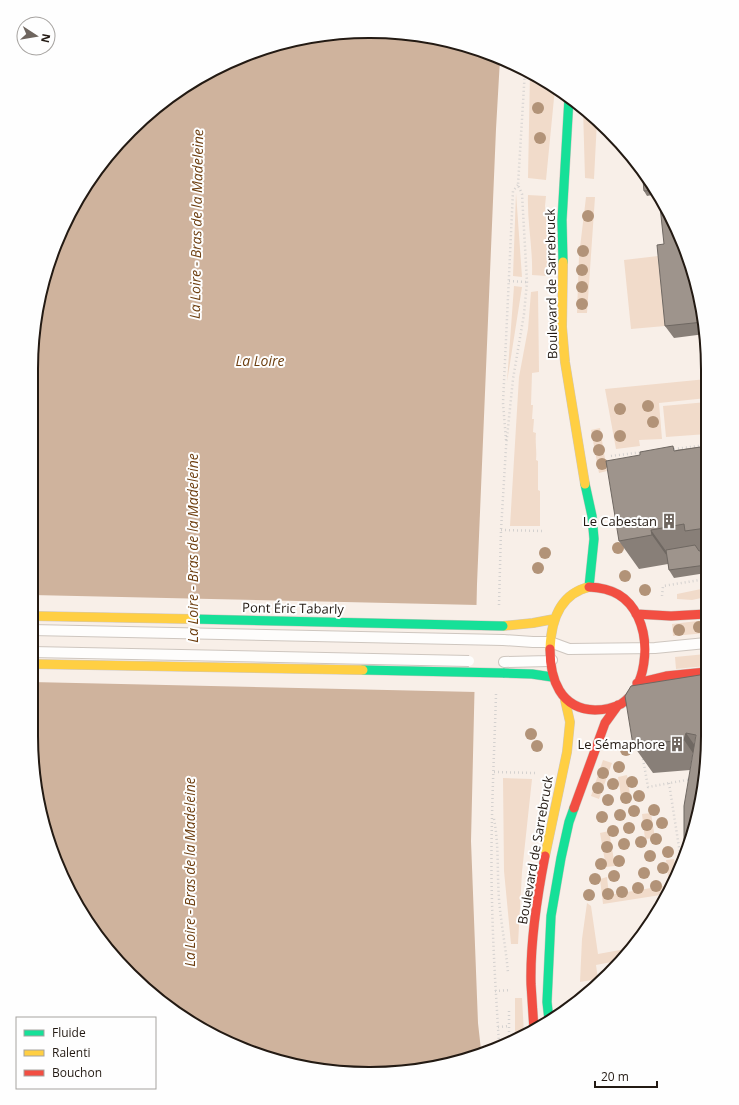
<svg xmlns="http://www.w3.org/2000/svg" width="739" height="1105" font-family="'Open Sans',sans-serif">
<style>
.green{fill:#f1dbca}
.water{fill:#cfb39d}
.pier{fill:#f8efe8}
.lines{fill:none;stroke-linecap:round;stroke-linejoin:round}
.lane-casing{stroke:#cec6bf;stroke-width:12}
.fast-casing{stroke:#cec6bf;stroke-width:10}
.slow-casing{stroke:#cec6bf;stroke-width:10}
.jam-casing{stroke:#cec6bf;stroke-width:10}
.path{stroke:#d4d1cf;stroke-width:2.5;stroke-dasharray:1 3;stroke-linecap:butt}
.lane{stroke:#fefdfc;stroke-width:10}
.fast{stroke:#16e098;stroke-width:9}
.slow{stroke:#ffcf43;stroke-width:9}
.jam{stroke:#f24e42;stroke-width:9}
.lane-bridge-casing{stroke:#cec6bf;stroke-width:12;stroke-linecap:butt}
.fast-bridge-casing{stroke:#cec6bf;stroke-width:10;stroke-linecap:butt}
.slow-bridge-casing{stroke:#cec6bf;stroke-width:10;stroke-linecap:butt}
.lane-bridge{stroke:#fefdfc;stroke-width:10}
.fast-bridge{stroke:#16e098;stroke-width:9}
.slow-bridge{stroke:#ffcf43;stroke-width:9}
.tree{fill:#b29378}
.wall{fill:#887f78}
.shaded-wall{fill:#6f6862}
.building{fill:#9e948c;stroke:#6f6862}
.labels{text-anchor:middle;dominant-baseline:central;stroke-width:4;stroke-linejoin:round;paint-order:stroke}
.street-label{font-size:13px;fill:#231a13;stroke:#fefefe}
.poi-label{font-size:13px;fill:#231a13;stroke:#fefefe;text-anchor:end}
.water-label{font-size:14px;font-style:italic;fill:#6d3e0f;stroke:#fefefe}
.rim{fill:none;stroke:#231a13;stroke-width:2}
</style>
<rect width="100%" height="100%" fill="#f8efe8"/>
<!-- green -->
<path class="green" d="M530,72L539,76L555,88L546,180L528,178Z
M583,108L593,115L597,120L594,179L585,178Z
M516,193L522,277L513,276Z
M528,195L546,196L545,206L547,234V276L532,275C533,248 527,222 528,195Z
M586,197H595L587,313H577L579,256Z
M658,256L665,326L631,329L624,260Z
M514,286L522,287L507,382Z
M538,291L539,372L532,373L531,405H533L532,419H534L533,432L536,433C535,443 537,451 536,460L538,461V490L540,491V526H510L519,377L528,329L531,292Z
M707,379V398L659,403L662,439L639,440L640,446L616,449L605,389Z
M707,402V434L666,437L663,406Z
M600,428L607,471L599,473L591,430Z
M706,588V597L692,600L677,599V594Z
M706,620V633L673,636L672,624Z
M706,654V666L676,669L675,657Z
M603,760L612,763L599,799L591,796Z
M627,775L631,801L622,802L618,777Z
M503,778L532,779L522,872L518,944H511L504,871Z
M651,813L655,838L645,839L642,814Z
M609,831L615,866L606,867L600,833Z
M674,859C677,875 677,880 667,894L603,904L600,879L607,877L609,895L669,885L666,860Z
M587,903L591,906L598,954L631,948L622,960L596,965L598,979L580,982L582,939Z
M515,998H522L524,1034L515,1038Z"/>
<!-- water -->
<path class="water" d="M348,32L414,34L479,49L500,59L496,129L477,584L471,841L478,1023L481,1050L436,1067L347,1073L240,1048L163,1004L88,924L49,844L31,735L34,325L66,220L115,146L164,101L220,66L282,42Z"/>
<!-- pier -->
<path class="pier" d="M32,595L478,605L476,692L31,682Z"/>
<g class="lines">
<defs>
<path id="lane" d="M503,640L533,642H550L569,649L655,648L706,643
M504,662L549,661L552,660"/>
<path id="fast" d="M563,262L562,220L569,98
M585,484L592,516L594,539L589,587
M503,673L532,674L552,677
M549,1020L547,1002L551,916L561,858L569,822L574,808"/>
<path id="slow" d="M563,262L562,327L565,362L585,484
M503,626L533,623L554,619
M550,649C551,622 559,594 589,587
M545,856L567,752L570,722L565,700"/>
<path id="jam" d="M636,614L671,616L706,614
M550,649C550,679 560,709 595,710C604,710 613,708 621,704C647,687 650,643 638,617C628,596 612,588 589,587
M637,683L666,676L706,672
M574,808L605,723L618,705
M534,1030C533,1015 532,999 531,984C530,943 537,897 545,856"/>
</defs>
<!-- lane casing -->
<use href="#lane" class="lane-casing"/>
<!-- fast casing -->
<use href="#fast" class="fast-casing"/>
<!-- slow casing -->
<use href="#slow" class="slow-casing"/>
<!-- jam casing -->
<use href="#jam" class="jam-casing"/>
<!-- path -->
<path class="path" d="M509,281L527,282
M506,440L503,403L513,191L518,185
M674,449L707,445
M611,456L643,452
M501,530L543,531
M662,596L663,586L706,579
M499,605L501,530L506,447L513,379L524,314L527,282L522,194L518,185L525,70
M496,694C494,763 490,832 492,901C493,948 496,996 499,1043
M643,759L648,787L692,779
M494,772L535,773
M669,783L681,860
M494,819C499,845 497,872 499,899C501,924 506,948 508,973
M495,991L511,990
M498,1027L509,1026
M509,1040V1010"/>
<!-- lane -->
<use href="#lane" class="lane"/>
<!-- fast -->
<use href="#fast" class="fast"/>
<!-- slow -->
<use href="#slow" class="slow"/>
<!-- jam -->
<use href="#jam" class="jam"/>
<defs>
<path id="lane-bridge" d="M32,630L503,640
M32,652L469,661"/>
<path id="fast-bridge" d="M192,619L503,626
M363,670L503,673"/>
<path id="slow-bridge" d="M32,616L192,619
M32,664L363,670"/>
</defs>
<!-- lane-bridge casing -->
<use href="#lane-bridge" class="lane-bridge-casing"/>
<!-- fast-bridge casing -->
<use href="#fast-bridge" class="fast-bridge-casing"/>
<!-- slow-bridge casing -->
<use href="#slow-bridge" class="slow-bridge-casing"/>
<!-- lane-bridge -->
<use href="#lane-bridge" class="lane-bridge"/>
<!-- fast-bridge -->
<use href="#fast-bridge" class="fast-bridge"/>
<!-- slow-bridge -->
<use href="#slow-bridge" class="slow-bridge"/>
</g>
<!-- trees -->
<g class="tree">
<circle cx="538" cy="108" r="6"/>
<circle cx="540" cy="138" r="6"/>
<circle cx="588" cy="216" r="6"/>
<circle cx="583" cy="251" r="6"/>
<circle cx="582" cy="270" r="6"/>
<circle cx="582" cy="287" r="6"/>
<circle cx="582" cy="304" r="6"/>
<circle cx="648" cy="406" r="6"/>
<circle cx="620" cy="409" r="6"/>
<circle cx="653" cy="422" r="6"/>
<circle cx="597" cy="436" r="6"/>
<circle cx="620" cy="436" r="6"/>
<circle cx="599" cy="450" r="6"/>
<circle cx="602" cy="464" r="6"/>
<circle cx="618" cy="548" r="6"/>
<circle cx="545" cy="553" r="6"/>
<circle cx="538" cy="568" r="6"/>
<circle cx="625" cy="576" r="6"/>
<circle cx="645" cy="590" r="6"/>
<circle cx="699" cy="627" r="6"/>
<circle cx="679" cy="630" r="6"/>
<circle cx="531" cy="734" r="6"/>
<circle cx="537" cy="746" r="6"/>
<circle cx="626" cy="750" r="6"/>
<circle cx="619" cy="767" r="6"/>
<circle cx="603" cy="773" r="6"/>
<circle cx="632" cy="782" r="6"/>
<circle cx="613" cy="784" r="6"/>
<circle cx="598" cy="788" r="6"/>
<circle cx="639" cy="796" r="6"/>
<circle cx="626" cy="798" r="6"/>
<circle cx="608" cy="800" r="6"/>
<circle cx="654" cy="810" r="6"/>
<circle cx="634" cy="811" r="6"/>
<circle cx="620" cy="815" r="6"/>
<circle cx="602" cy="817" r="6"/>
<circle cx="662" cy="823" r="6"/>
<circle cx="647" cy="825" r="6"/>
<circle cx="629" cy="828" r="6"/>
<circle cx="613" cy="831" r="6"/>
<circle cx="656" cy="839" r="6"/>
<circle cx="641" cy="842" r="6"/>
<circle cx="624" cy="844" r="6"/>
<circle cx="607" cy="847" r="6"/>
<circle cx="668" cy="852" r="6"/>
<circle cx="650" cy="856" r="6"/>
<circle cx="619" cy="861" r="6"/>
<circle cx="601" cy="864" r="6"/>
<circle cx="663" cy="868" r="6"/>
<circle cx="644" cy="873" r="6"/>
<circle cx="614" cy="876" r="6"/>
<circle cx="595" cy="879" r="6"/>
<circle cx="656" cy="886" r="6"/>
<circle cx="638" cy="888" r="6"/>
<circle cx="622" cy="892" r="6"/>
<circle cx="608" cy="894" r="6"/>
<circle cx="589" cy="895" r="6"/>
</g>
<!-- wall -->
<path class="wall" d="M642,170L657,194L647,196L644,191Z
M664,244L697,282L705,334L674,338L665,326Z
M707,446L706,573L674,578L669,570L668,564L639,569L619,541L676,450Z
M706,674L690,770L653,773L633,745Z"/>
<!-- shaded-wall -->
<path class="shaded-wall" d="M651,530L671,558L672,563L652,535Z
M686,733L705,760L704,769L684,740Z"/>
<!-- building -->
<path class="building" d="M642,170L655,190L644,191Z
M659,197L673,220L697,282L703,322L665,326L657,245L664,244Z
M673,446L674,451L707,446L706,528L685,531L684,524L651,530L652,535L619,541L606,461L640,455V452Z
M695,545L699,551L706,550V565L669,570L666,550Z
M706,674L705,780L684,848V806L696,735L686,733L684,740L633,745L625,696L631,686Z"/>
<!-- icons -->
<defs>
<symbol id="building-bare" viewBox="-9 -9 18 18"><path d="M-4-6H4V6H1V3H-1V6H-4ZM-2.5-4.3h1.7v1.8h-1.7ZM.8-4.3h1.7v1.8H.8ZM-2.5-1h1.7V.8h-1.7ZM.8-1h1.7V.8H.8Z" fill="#6e655e" stroke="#fefefe" stroke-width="2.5" paint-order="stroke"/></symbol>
</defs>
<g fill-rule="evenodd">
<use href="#building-bare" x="658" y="510" width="22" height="22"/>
<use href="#building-bare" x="666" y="733" width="22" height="22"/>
</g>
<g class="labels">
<!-- street labels -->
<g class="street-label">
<text transform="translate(551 284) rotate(-91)">Boulevard de Sarrebruck</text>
<text transform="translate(293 608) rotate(1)">Pont Éric Tabarly</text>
<text transform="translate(535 850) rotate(-80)">Boulevard de Sarrebruck</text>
</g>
<!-- poi labels -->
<g class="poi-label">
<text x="657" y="521">Le Cabestan</text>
<text x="665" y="744">Le Sémaphore</text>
</g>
<!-- water labels -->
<g class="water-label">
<text transform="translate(196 224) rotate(-89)">La Loire - Bras de la Madeleine</text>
<text x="260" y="360">La Loire</text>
<text transform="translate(192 548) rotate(-90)">La Loire - Bras de la Madeleine</text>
<text transform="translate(189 872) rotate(-90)">La Loire - Bras de la Madeleine</text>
</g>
</g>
<!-- crop -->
<path d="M0 0H739V1105H0ZM369 38H370A331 331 0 0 1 701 369V736A331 331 0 0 1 370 1067H369A331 331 0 0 1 38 736V369A331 331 0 0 1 369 38Z" fill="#fefefe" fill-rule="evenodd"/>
<path class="rim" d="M369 38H370A331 331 0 0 1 701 369V736A331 331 0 0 1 370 1067H369A331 331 0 0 1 38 736V369A331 331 0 0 1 369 38Z"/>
<!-- legend -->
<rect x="16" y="1017" width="140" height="72" fill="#fefefe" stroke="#a6a3a0"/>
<rect x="24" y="1030" width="20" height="6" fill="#16e098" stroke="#a6a3a0"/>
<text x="52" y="1037" font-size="12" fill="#231a13">Fluide</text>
<rect x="24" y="1050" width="20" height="6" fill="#ffcf43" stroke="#a6a3a0"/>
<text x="52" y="1057" font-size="12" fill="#231a13">Ralenti</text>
<rect x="24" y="1070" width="20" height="6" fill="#f24e42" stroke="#a6a3a0"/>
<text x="52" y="1077" font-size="12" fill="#231a13">Bouchon</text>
<!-- north arrow -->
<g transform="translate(36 36) rotate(102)"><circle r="19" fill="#fefefe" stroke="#a6a3a0"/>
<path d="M0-3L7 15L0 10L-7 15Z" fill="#6e655e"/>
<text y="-6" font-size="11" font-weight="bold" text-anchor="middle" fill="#231a13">N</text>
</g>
<!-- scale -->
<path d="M595 1081v6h62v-6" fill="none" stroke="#231a13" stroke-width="2"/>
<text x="601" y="1081" font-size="12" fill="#231a13" stroke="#fefefe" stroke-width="3" paint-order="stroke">20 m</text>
</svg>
